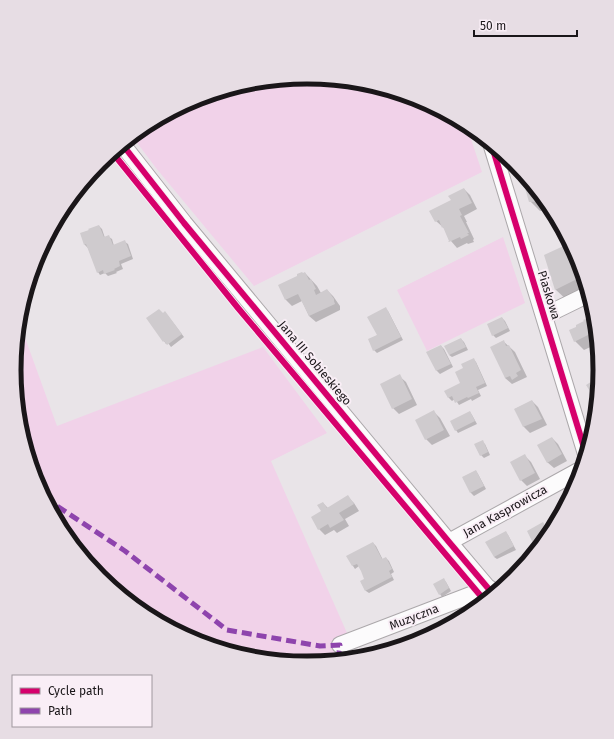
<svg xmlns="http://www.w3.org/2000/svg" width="614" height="739" font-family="'Fira Sans',sans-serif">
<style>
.green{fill:#f1d2e9}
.shadow{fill:#0003}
.building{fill:#cfcbce}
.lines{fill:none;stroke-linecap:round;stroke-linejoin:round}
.minor-casing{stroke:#aca8ab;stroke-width:18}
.minor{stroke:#fcfbfc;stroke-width:16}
.quiet{stroke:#8e44ad;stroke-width:5;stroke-dasharray:10 5;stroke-linecap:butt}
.cycleway-casing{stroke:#f9eef6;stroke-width:8}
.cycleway{stroke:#d6006c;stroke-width:6}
.labels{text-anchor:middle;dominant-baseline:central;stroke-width:4;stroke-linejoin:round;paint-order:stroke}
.street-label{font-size:12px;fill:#1a1619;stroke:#f9eef6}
.rim{fill:none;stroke:#1a1619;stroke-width:5}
</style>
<rect width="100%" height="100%" fill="#e9e4e8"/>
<!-- green -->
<path class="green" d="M307,77L364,82L419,99L466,124L482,172L254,286L156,168L132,136L144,126L195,99L250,82Z
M503,237L525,303L427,351L397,290Z
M19,321L57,426L263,347L327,433L271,461L347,633L342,653L344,659L307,662L250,657L195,640L144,613L100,577L63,532L36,481L19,425L14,369Z"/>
<!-- shadow -->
<path class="shadow" d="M528,179L551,207L553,210L540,211L530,201Z
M464,189L470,195L477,209L464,216L467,222H466L474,239L473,240L474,242L468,244L467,243L457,248L451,241L445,229L436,221L452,201Z
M99,226L102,229L105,238L109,237L112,239L114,246L125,242L128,244L133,259L121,264L123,269L116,272L117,273L108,276L105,273L100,275L98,272L88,248L85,245L81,234Z
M570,244L578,258L588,292L569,302L556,290L546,256Z
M305,273L317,286L321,293L327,290L333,296L340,306V310L316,322L309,316L302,301L292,306L286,300L280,286Z
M385,309L388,311L403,340L377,353L374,350L369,340L378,335Z
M163,314L168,316L184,337L171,347L168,343L166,344L164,341L148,319Z
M595,316L597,344L584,350L575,341Z
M502,318L505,321L510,331L496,338L493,335Z
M461,339L464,342L468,350L452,357L449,355Z
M503,341L515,352L527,377L512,384L505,378Z
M441,346L444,349L453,367L440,374L437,371L428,353Z
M473,359L476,362L487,386L478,390L481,396L472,401L471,399L459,405L455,399L452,401L449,398L446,391L462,384L465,369Z
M399,376L406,382L417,405L399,414L393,408Z
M599,376L597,399L594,395L596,381L595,379Z
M532,401L538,407L547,425L530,433L524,427L515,409Z
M434,412L440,418L450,436L432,445L426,439Z
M470,412L472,415L477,424L458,433L456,430Z
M552,438L558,444L567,461L554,468L547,462Z
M482,442L485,444L490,455L484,458L481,455Z
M525,456L531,462L540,479L527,486L521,480Z
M476,471L478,474L486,489L474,496L471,493L463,478Z
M348,497L354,503L359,511L345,519L349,526L337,533L334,530L325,535L319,529L323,503L328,508Z
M543,524L549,532L552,530L536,551L535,550V543Z
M505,532L508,535L516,550L497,559L494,557Z
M373,543L376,546L383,560L386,558L389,561L394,572L391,574L394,580L369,593L366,591L361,582L366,579L359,566L355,569L353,566L348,557Z
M443,579L446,582L451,591L442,597L440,594Z"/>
<!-- building -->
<path class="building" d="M528,179L543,197L546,201L529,202L523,181Z
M464,188L472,203L459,209L462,215L460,216L469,233H467L469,235L461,239L460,237L449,242L448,241H449L443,227L442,228L439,220L435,222L429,211L451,200L448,196Z
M99,225L104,237L109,235L113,245L125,240L131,256L119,261L120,266L114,269L115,270L104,274L103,270L97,273L86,244L84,245L80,233L89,230L88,229Z
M570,243L578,258L583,276L555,290L544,255Z
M302,272L303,273L305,272L309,280L311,279L316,289L314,290L316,295L327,289L334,299V301L335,304L309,316L298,294L285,300L278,285L297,276V274Z
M386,307L401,337L373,351L368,339L377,335L367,317Z
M159,309L163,313L165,311L182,334L167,345L164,341L163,342L146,318Z
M595,315L596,334L591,336L590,334L574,342L569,330L576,327V325L584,321L583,320Z
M502,317L508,328L492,336L487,324Z
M461,338L466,347L449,355L444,346Z
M504,340L506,346L509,345L521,370L516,373L518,376L512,380L510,376L505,378L490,347Z
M441,345L451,364L436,371L426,352Z
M474,358L485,383L476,387L479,393L468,398L467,397L455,403L452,396L448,398L444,391L460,383L455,372L463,368L461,364Z
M400,374L412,399L392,409L380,384Z
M599,375L598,393L593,396L586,385L594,380L593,378Z
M532,400L542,419L523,427L514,409Z
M434,410L444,430L425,440L415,420Z
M470,411L475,421L455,431L450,421Z
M552,437L562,454L547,463L537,445Z
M483,440L488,452L480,456L474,444Z
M525,454L535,473L520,481L510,462Z
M476,470L484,486L470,493L462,477Z
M348,495L354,504L339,513L344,520L330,528L328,524L318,530L311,517L321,511L317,505L323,502L327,508Z
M570,496L565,505L563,510L559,501Z
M543,522L548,531L553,528L550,532L537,549L534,550L531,544L533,543L527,531Z
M506,531L514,546L494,557L485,542Z
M373,542L382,559L386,557L392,569L389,571L392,577L365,591L360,581L364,579L361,571L357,564L352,566L346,556Z
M444,578L449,588L439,595L433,584Z"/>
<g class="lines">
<defs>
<path id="minor" d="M491,143L586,454
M122,144L184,223L449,542L493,594
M544,316L589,294
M449,542L582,469
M340,645L489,588"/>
</defs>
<!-- minor casing -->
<use href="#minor" class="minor-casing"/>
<!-- minor -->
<use href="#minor" class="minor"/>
<!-- quiet -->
<path class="quiet" d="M45,498L125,551L227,630L320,646L340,645L338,659"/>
<defs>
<path id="cycleway" d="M491,143L586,454
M122,144L184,223L449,542L493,594
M112,152L238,308L485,601"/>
</defs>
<!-- cycleway casing -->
<use href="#cycleway" class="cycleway-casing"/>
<!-- cycleway -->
<use href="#cycleway" class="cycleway"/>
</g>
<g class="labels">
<!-- street labels -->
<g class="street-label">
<text transform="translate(549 295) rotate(73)">Piaskowa</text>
<text transform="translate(315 363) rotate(50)">Jana III Sobieskiego</text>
<text transform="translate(505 511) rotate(-29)">Jana Kasprowicza</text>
<text transform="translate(414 617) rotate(-21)">Muzyczna</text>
</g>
</g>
<!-- crop -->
<path d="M0 0H614V739H0ZM21 370a286 286 0 1 1 572 0a286 286 0 1 1-572 0Z" fill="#e7dde4" fill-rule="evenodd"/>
<path class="rim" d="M21 370a286 286 0 1 1 572 0a286 286 0 1 1-572 0Z"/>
<!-- legend -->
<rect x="12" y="675" width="140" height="52" fill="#f9eef6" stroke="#a0989e"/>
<rect x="20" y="688" width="20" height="6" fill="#d6006c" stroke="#a0989e"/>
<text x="48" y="695" font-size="12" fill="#1a1619">Cycle path</text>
<rect x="20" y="708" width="20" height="6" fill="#8e44ad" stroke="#a0989e"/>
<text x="48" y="715" font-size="12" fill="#1a1619">Path</text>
<!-- scale -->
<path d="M474 30v6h103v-6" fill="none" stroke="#1a1619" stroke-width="2"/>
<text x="480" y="30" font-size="12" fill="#1a1619" stroke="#f9eef6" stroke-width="3" paint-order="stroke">50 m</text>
</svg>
